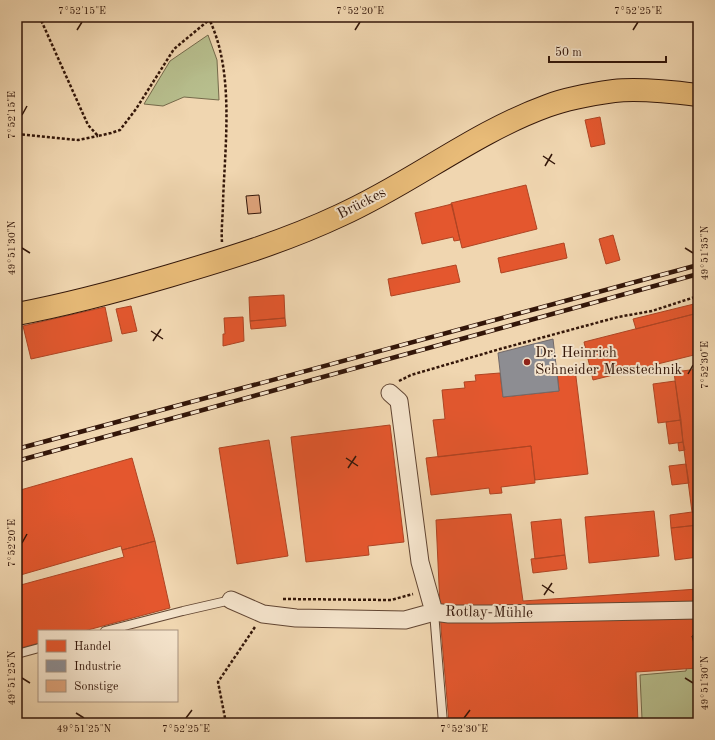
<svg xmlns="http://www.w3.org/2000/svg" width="715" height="740" font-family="'Old Standard TT',serif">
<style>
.green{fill:#b7be8d;stroke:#756a4b}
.shops{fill:#e4572e;stroke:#af4423}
.industry{fill:#8d8d92;stroke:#726969}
.building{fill:#dea37a;stroke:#331609}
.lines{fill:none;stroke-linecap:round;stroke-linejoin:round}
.service-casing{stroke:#624633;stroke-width:10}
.minor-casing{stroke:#624633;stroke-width:19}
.primary-casing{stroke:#331609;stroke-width:24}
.path{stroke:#331609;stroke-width:2.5;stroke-dasharray:3 2;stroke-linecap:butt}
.service{stroke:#f5e4cc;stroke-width:8}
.minor{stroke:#f5e4cc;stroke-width:17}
.primary{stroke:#e8bb78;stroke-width:22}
.rail-casing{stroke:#331609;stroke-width:4.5}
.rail{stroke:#f5e4cc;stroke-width:3;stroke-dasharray:9;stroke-linecap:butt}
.ticks{fill:none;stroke:#331609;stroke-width:1.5}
.poi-dot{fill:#8f2418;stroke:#f5e4cc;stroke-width:1.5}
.labels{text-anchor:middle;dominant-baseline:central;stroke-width:4;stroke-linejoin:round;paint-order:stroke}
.street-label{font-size:15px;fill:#331609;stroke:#f5e4cc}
.poi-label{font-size:15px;fill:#331609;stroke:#f5e4cc;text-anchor:start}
.neatline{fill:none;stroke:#331609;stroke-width:1.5}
.ticks-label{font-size:10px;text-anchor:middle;fill:#331609}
</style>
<rect width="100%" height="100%" fill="#f0d6b0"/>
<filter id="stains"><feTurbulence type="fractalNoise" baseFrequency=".005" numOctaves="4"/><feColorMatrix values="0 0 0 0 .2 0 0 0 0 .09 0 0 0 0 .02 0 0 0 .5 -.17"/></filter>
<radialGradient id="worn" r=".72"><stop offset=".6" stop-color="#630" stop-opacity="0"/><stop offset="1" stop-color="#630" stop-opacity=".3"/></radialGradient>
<!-- green -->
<path class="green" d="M208,35L217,60L219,100L184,97L163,106L144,104L170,61Z
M698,631V723H626V719H642L640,675L686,671L690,632Z"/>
<!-- shops -->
<path class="shops" d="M600,117L605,144L591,147L585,120Z
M526,185L537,229L462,248L451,203Z
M452,204L460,240L454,241L453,237L422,244L415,213Z
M613,235L620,260L606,264L599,239Z
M564,243L567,258L501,273L498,258Z
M456,265L460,282L391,296L388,279Z
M284,295L285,318L250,321L249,297Z
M698,303V313L636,329L633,319Z
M131,306L137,331L122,334L116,309Z
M105,307L112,341L31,359L23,326Z
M698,313V354L593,380L584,342Z
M243,317L244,341L223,346V334H225L224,318Z
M285,318L286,326L251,329L250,321Z
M575,369L588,474L535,480L531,446L438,457L433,420L445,419L442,390L465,388L464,382L476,381L475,375L500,373L503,397L559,391L557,371Z
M698,369V512H692L674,372Z
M675,381L681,420L658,423L653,384Z
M681,420L683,442L669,444L666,422Z
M390,425L404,542L368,546L369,555L306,562L291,437Z
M269,440L288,556L237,564L219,448Z
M683,442L685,450L679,451L678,443Z
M531,446L535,483L501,487L502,493L490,494L489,488L431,495L426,458Z
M132,458L155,541L122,550L121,546L17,576V491Z
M686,464L689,483L672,485L669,466Z
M654,511L659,556L589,563L585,517Z
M692,512H698V525L671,528L670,515Z
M511,514L523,601L698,589V668L636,672L638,723H449L441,628L436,520Z
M561,519L565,555L535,559L531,522Z
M698,525V557L675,560L671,528Z
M155,541L170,608L84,631H39V643L17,649V586L124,557L122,550Z
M565,555L567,569L533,573L531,559Z"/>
<!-- industry -->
<path class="industry" d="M553,339L559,391L503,397L498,353Z"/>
<!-- building -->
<path class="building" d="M259,195L261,213L248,214L246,196Z
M698,634V659L692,636Z"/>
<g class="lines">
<defs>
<path id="service" d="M434,612L443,723
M105,631L183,611L231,600
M17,654L39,648"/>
<path id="minor" d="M390,393L399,401L420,562L434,612
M231,600L263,614L296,618L405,620L434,612L449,614H491L698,610"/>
<path id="primary" d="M17,314C70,304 118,291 169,276C227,259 286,241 341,215C412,183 473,133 547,106C568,98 592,94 614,91C638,88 674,92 698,95"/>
</defs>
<!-- service casing -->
<use href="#service" class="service-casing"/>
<!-- minor casing -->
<use href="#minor" class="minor-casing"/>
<!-- primary casing -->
<use href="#primary" class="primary-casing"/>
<!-- path -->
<path class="path" d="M38,17L41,20L88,125L98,136L111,133L120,130L136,109L174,49L209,20
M208,17C235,69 225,144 223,202C223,215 221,229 222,242
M17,134L78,140L98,136
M399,381L411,375L500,349L618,317L652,311L698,296
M283,599L391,600L413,594
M226,723L218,682L255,627"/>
<!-- service -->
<use href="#service" class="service"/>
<!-- minor -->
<use href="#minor" class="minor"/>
<!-- primary -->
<use href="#primary" class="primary"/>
<defs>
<path id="rail" d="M17,449L698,265
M17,461L698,274"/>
</defs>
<!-- rail casing -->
<use href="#rail" class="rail-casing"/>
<!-- rail -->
<use href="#rail" class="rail"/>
</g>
<!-- ticks -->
<path class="ticks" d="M77,30L82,22M355,30L360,22M633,30L638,22M22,115L27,106M543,156L555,164M545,166L552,154M22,248L30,253M685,248L693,253M151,331L163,339M153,341L161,329M688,374L693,365M346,458L358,466M348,468L356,456M22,543L27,534M542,585L554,593M544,595L552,583M22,678L30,683M685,678L693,683M76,713L84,718M186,718L192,710M464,718L470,710"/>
<!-- markers -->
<circle class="poi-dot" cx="527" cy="362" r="4"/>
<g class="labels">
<!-- street labels -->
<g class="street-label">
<text transform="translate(362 204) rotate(-27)">Brückes</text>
<text transform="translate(489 613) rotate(1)">Rotlay-Mühle</text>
</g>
<!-- poi labels -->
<g class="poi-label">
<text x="535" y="353">Dr. Heinrich<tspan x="535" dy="17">Schneider Messtechnik</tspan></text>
</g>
</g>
<!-- margin -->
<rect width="715" height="740" fill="none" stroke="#f0d6b0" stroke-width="44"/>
<!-- legend -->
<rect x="38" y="630" width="140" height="72" fill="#f5e4cc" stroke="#a7927e"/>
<rect x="46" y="640" width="20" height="12" fill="#e4572e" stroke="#a7927e"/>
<text x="74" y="650" font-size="12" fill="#331609">Handel</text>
<rect x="46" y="660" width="20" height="12" fill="#8d8d92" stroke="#a7927e"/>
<text x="74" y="670" font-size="12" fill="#331609">Industrie</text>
<rect x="46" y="680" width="20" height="12" fill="#dea37a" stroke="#a7927e"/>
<text x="74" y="690" font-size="12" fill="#331609">Sonstige</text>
<!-- scale -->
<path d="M549 56v6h117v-6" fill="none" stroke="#331609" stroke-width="2"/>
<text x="555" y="56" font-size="12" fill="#331609" stroke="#f5e4cc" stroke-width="3" paint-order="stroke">50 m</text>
<rect x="22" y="22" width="671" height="696" class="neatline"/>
<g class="ticks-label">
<text x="82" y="14">7°52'15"E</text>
<text x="360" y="14">7°52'20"E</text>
<text x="638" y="14">7°52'25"E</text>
<text transform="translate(11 115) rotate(-90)" y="4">7°52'15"E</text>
<text transform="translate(11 248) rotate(-90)" y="4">49°51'30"N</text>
<text transform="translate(704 253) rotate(-90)" y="4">49°51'35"N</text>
<text transform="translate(704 365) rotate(-90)" y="4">7°52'30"E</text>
<text transform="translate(11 543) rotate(-90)" y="4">7°52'20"E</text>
<text transform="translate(11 678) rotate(-90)" y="4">49°51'25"N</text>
<text transform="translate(704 683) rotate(-90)" y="4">49°51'30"N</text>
<text x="84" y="732">49°51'25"N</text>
<text x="186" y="732">7°52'25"E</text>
<text x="464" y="732">7°52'30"E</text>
</g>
<rect width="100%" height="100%" filter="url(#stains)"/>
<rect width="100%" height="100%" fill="url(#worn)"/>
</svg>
